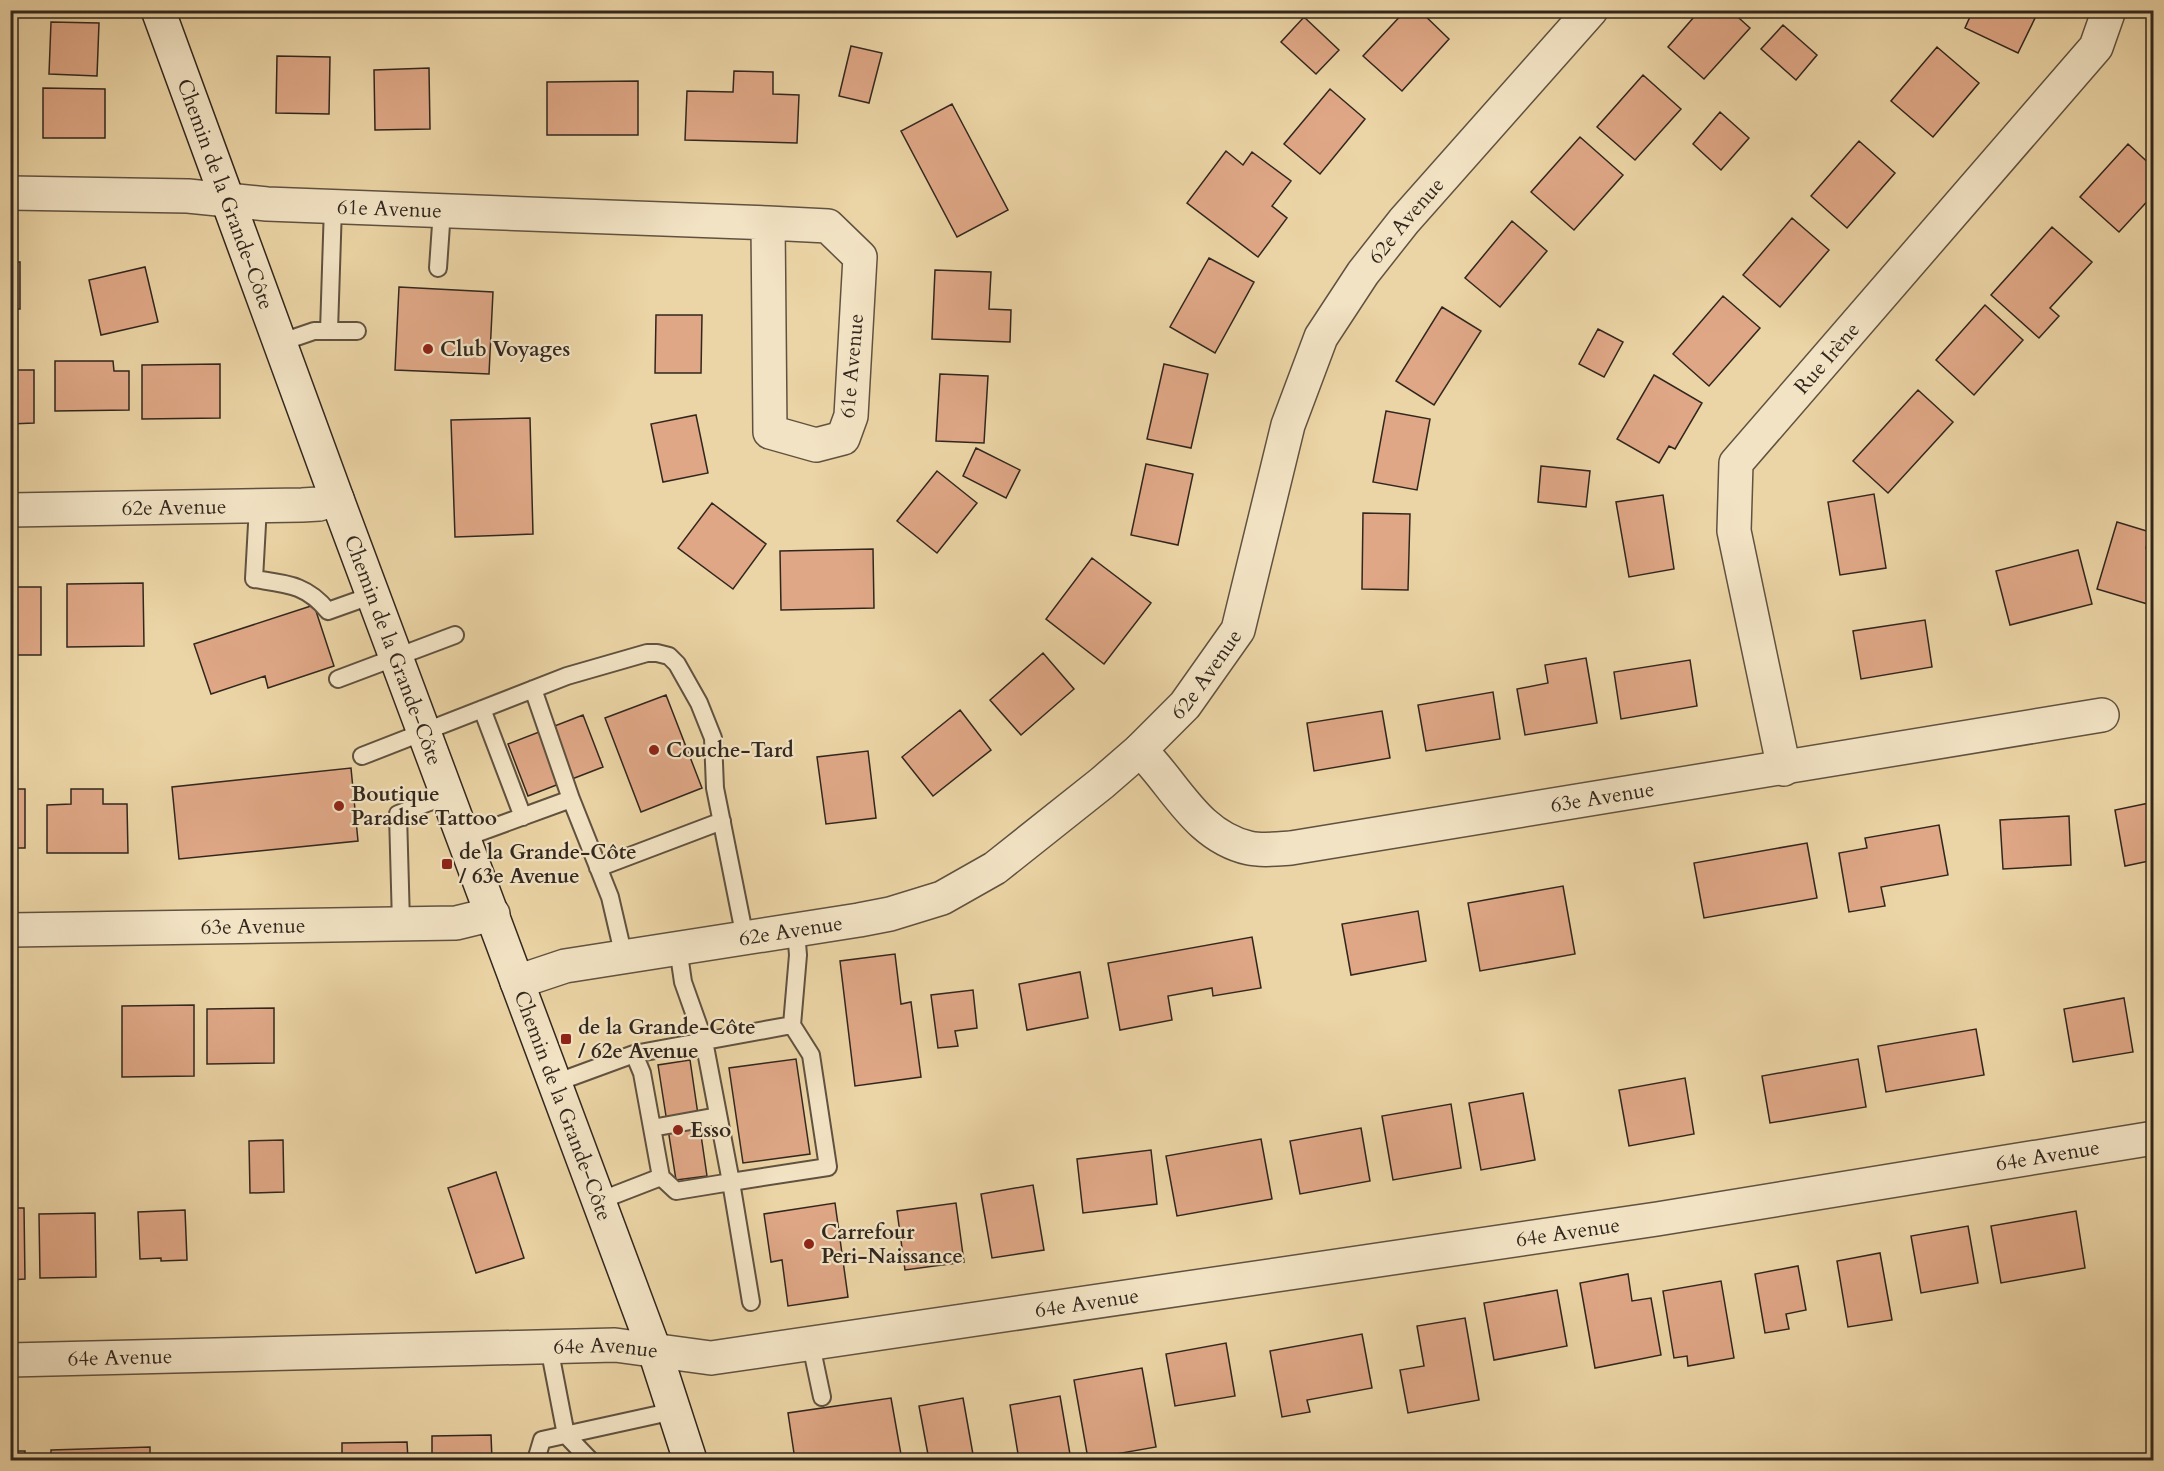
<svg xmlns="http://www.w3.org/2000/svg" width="2164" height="1471" font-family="Cardo,serif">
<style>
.building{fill:#dfa786;stroke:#32271e;stroke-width:1.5}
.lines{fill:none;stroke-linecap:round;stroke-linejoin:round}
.lane-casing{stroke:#605240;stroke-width:20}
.street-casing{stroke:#605240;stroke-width:36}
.secondary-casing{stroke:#32271e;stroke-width:36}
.lane{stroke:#f2e3c4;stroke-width:16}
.street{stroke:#f2e3c4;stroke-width:33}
.secondary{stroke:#f2e3c4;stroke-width:33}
.poi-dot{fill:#8f2418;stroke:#f2e3c4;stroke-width:2}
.labels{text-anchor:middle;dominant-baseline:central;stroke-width:4.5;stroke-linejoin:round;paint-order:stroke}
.street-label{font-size:21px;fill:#32271e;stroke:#f2e3c4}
.poi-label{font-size:21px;font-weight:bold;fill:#32271e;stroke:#f2e3c4;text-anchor:start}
</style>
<rect width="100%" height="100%" fill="#ebd4a5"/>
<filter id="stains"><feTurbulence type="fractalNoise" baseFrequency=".00333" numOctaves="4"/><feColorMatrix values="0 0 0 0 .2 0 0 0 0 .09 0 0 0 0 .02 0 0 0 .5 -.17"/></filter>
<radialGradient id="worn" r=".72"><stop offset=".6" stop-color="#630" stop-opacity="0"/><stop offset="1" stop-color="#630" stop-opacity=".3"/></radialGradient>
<!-- building -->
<path class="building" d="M325,10H378V17L325,15Z
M1406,10H1419L1449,39L1402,91L1363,56Z
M1700,10H1730L1750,28L1704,79L1668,47Z
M1973,10H2039L2018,53L1965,28Z
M1304,17L1339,50L1316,74L1281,42Z
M51,22L99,23L97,76L49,74Z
M1783,25L1817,55L1796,80L1761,49Z
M851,46L882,53L869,103L839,96Z
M1937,47L1979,83L1933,137L1891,101Z
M277,56L330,57L329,114L276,113Z
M429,68L430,129L375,130L374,70Z
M734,71L773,72V94L799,95L797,143L685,140L687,91L733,92Z
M1643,75L1681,109L1635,160L1597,127Z
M638,81V135H547V82Z
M43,88L105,89V138H43Z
M1330,89L1365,119L1320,174L1284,144Z
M952,104L1008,210L957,237L901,131Z
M1720,112L1749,138L1721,170L1693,144Z
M1580,137L1623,175L1574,230L1531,192Z
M1859,141L1895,173L1847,228L1811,196Z
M2128,144L2154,168V194L2119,232L2080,197Z
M1226,151L1243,165L1252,152L1291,181L1272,206L1287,218L1258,257L1187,203Z
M1792,218L1829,250L1780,307L1743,275Z
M1512,221L1547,251L1500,307L1465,278Z
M2052,227L2092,262L2050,308L2059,316L2039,338L1991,295Z
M1209,258L1254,282L1215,353L1170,327Z
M10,262H20V309H10Z
M145,267L158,322L101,335L89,280Z
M935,270L991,272L989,309L1011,310L1010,342L932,339Z
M399,287L493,292L489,374L395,370Z
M1723,296L1760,328L1709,386L1673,354Z
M1985,305L2023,340L1974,395L1936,360Z
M1442,307L1481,331L1434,405L1396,381Z
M656,315H702L701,373H655Z
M1598,329L1623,342L1604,377L1579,364Z
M55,361H113L114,371H129V410L55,411Z
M220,364V418L142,419V365Z
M1164,364L1208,374L1191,448L1147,439Z
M10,370H34V423L10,424Z
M940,374L988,376L984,443L936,441Z
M1654,375L1702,403L1675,449L1669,446L1659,463L1617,439Z
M1918,390L1953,422L1888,493L1853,461Z
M1386,411L1430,419L1417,490L1373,482Z
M696,415L708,473L663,482L651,424Z
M530,418L533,534L455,537L451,420Z
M976,448L1020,470L1006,498L963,476Z
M1146,464L1193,474L1178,545L1131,535Z
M1541,466L1590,471L1586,507L1538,502Z
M937,471L977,503L937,553L897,521Z
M1874,494L1886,568L1840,575L1828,502Z
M1663,495L1674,569L1629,577L1616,502Z
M712,503L766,544L733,589L678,548Z
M1363,513L1410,514L1408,590L1362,589Z
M2117,522L2150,532L2146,548L2154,551V606L2097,589Z
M873,549L874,608L781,610L780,551Z
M2078,550L2092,604L2010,625L1996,571Z
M1092,558L1151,603L1104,664L1046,619Z
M143,583L144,646L67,647V584Z
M10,587H41V655H10Z
M314,605L334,666L268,688L265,676L211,694L194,644Z
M1925,620L1932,667L1861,679L1853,631Z
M1043,653L1074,689L1021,735L990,700Z
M1586,658L1597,723L1525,735L1517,689L1548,683L1545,665Z
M1690,660L1697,706L1621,719L1614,672Z
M1493,692L1500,739L1426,751L1418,705Z
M666,695L702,788L641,812L605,718Z
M960,710L991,750L933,796L902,757Z
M1382,711L1390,758L1314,771L1307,723Z
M583,715L603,767L528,796L508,744Z
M868,751L876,818L826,824L817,757Z
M351,768L358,841L179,859L172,787Z
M10,789H25V848H10Z
M71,789H103V804H127L128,853H47V805L71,804Z
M2154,802V860L2125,866L2115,810Z
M2069,816L2071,865L2003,869L2000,820Z
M1939,825L1948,875L1881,887L1885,906L1849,912L1839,853L1867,848L1865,838Z
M1807,843L1817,898L1704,918L1694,863Z
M1563,886L1575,954L1480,971L1468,903Z
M1418,911L1426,961L1351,975L1342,924Z
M1252,937L1261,988L1213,996L1212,988L1168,996L1172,1020L1120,1030L1108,963Z
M895,954L901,1004L911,1002L921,1077L855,1086L840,961Z
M1080,972L1088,1018L1027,1030L1019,984Z
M973,990L977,1028L955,1031L958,1046L938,1048L931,995Z
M2124,998L2133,1052L2073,1062L2064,1009Z
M194,1005V1076L122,1077V1006Z
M274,1008V1063L207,1064V1009Z
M1976,1029L1984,1075L1886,1092L1878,1046Z
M796,1059L810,1154L743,1163L729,1068Z
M1858,1059L1866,1107L1770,1123L1762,1076Z
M690,1060L707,1176L676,1180L658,1065Z
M1685,1078L1694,1134L1629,1146L1619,1090Z
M1523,1093L1535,1160L1481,1170L1469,1103Z
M1451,1104L1461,1168L1393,1180L1382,1116Z
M1361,1128L1370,1181L1300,1194L1290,1141Z
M1261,1139L1272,1199L1177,1216L1166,1156Z
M283,1140L284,1192L250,1193L249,1141Z
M1151,1150L1157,1204L1083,1213L1077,1159Z
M496,1172L524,1258L476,1273L448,1188Z
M1033,1185L1044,1250L992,1258L981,1194Z
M835,1203L848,1297L788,1306L782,1260L771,1262L764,1214Z
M956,1203L964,1262L905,1270L897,1211Z
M10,1208H24L25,1279L10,1280Z
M185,1210L187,1260L161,1261V1258L140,1259L138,1212Z
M2076,1211L2085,1268L2001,1283L1991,1226Z
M95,1213L96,1277L40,1278L39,1214Z
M1968,1226L1978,1283L1921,1293L1911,1236Z
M1880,1253L1892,1320L1848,1327L1837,1261Z
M1798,1266L1806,1310L1786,1314L1789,1329L1765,1333L1755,1274Z
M1628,1274L1632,1301L1651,1298L1661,1355L1595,1368L1580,1283Z
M1721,1281L1734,1358L1688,1366L1687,1356L1674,1358L1663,1291Z
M1557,1290L1567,1346L1494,1360L1484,1303Z
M1465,1318L1479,1400L1408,1413L1400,1370L1424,1366L1417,1326Z
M1362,1334L1372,1388L1307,1400L1310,1412L1282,1417L1270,1351Z
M1226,1343L1235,1396L1175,1406L1166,1354Z
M1142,1368L1156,1447L1088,1459L1074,1380Z
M1060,1396L1071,1460H1019L1010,1405Z
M891,1398L902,1460H795L788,1413Z
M963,1398L974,1460H929L919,1406Z
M491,1435L492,1460H432V1436Z
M407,1442L408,1460H342V1443Z
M150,1447V1460H51V1450Z
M10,1451H25V1460H10Z"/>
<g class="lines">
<defs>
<path id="lane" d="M438,268L442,210
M329,331L333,206
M279,343L314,331H357
M258,506L254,579C286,584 306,584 328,611L373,595
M338,679L455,635
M533,689L571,799
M482,709L523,817
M362,756L567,676L647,653H657L669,656L677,664L699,703L713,738L715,788L745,938
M464,838L571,799L610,897L624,957
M598,868L722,821
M401,923L398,814L448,795
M634,1054L792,1025L798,955L796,931
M555,1083L634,1054L642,1073L661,1177L599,1201
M652,1128L718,1116
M661,1177L676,1191L731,1182L704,1041L683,982L678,948
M751,1302L731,1182L828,1167L811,1055L792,1025
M811,1345L822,1397
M549,1347L566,1435L590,1460
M536,1460L542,1440L674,1411"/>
<g id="street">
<path id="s1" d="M10,193L188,196L267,204L768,223L828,226L860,257L851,416L843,438L816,445L770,432L768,223"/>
<path id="s2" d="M10,510L302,505L319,504L337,499"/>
<path id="s3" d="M1140,750C1175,784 1196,836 1249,848C1262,851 1277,849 1291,848L2102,715"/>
<path id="s4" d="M1784,769L1734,531L1736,463L2096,47L2109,10"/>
<path id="s5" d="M10,930L456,923L493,914"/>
<path id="s6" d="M517,982L565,966L859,920L890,914L942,898L995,868L1102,783L1140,750L1185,705L1238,630L1288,425L1321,337L1363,273L1404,221L1591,10"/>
<path id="s7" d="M10,1360L615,1345L711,1358L1657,1219L2154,1138"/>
</g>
<g id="secondary">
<path id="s8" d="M158,10L337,499L655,1352L690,1460"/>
</g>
</defs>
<!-- lane casing -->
<use href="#lane" class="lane-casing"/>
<!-- street casing -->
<use href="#street" class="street-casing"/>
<!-- secondary casing -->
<use href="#secondary" class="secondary-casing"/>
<!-- lane -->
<use href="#lane" class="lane"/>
<!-- street -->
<use href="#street" class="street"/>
<!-- secondary -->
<use href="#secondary" class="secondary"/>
</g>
<!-- markers -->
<g class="poi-dot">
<circle cx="428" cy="349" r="6"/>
<circle cx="654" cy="750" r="6"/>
<circle cx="339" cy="806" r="6"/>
<rect x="441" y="858" width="12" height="12" rx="3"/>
<rect x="560" y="1033" width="12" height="12" rx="3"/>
<circle cx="678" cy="1130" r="6"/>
<circle cx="809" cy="1244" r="6"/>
</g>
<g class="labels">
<!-- street labels -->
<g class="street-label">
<text stroke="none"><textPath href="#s8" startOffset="196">Chemin de la Grande-Côte</textPath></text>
<text stroke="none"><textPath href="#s1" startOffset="380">61e Avenue</textPath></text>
<text stroke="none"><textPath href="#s6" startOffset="1287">62e Avenue</textPath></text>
<text stroke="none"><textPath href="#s4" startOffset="450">Rue Irène</textPath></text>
<text transform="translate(852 366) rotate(-85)">61e Avenue</text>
<text stroke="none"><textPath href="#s2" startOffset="164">62e Avenue</textPath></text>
<text stroke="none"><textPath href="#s8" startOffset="682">Chemin de la Grande-Côte</textPath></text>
<text stroke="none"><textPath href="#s6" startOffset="783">62e Avenue</textPath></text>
<text stroke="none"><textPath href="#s3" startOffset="507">63e Avenue</textPath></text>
<text stroke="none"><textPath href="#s5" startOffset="243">63e Avenue</textPath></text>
<text stroke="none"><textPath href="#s6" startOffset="279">62e Avenue</textPath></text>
<text stroke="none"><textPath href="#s8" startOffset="1168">Chemin de la Grande-Côte</textPath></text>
<text stroke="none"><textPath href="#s7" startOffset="2054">64e Avenue</textPath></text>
<text stroke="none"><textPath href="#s7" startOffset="1568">64e Avenue</textPath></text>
<text stroke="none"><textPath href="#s7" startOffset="1082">64e Avenue</textPath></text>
<text stroke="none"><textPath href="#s7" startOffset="596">64e Avenue</textPath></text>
<text stroke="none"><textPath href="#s7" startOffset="110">64e Avenue</textPath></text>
</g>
<!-- poi labels -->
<g class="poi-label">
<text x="440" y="349">Club Voyages</text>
<text x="666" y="750">Couche-Tard</text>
<text x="351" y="794">Boutique<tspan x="351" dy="24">Paradise Tattoo</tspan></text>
<text x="459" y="852">de la Grande-Côte<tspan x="459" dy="24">/ 63e Avenue</tspan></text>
<text x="578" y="1027">de la Grande-Côte<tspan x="578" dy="24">/ 62e Avenue</tspan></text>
<text x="690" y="1130">Esso</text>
<text x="821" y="1232">Carrefour<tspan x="821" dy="24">Peri-Naissance</tspan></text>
</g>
</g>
<!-- margin -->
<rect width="2164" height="1471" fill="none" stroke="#ebd4a5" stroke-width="36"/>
<rect x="12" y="12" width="2140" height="1447" fill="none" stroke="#32271e" stroke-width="3"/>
<rect x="18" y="18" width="2128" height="1435" fill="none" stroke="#32271e" stroke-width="1.5"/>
<rect width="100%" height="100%" filter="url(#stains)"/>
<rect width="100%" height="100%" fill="url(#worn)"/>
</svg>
